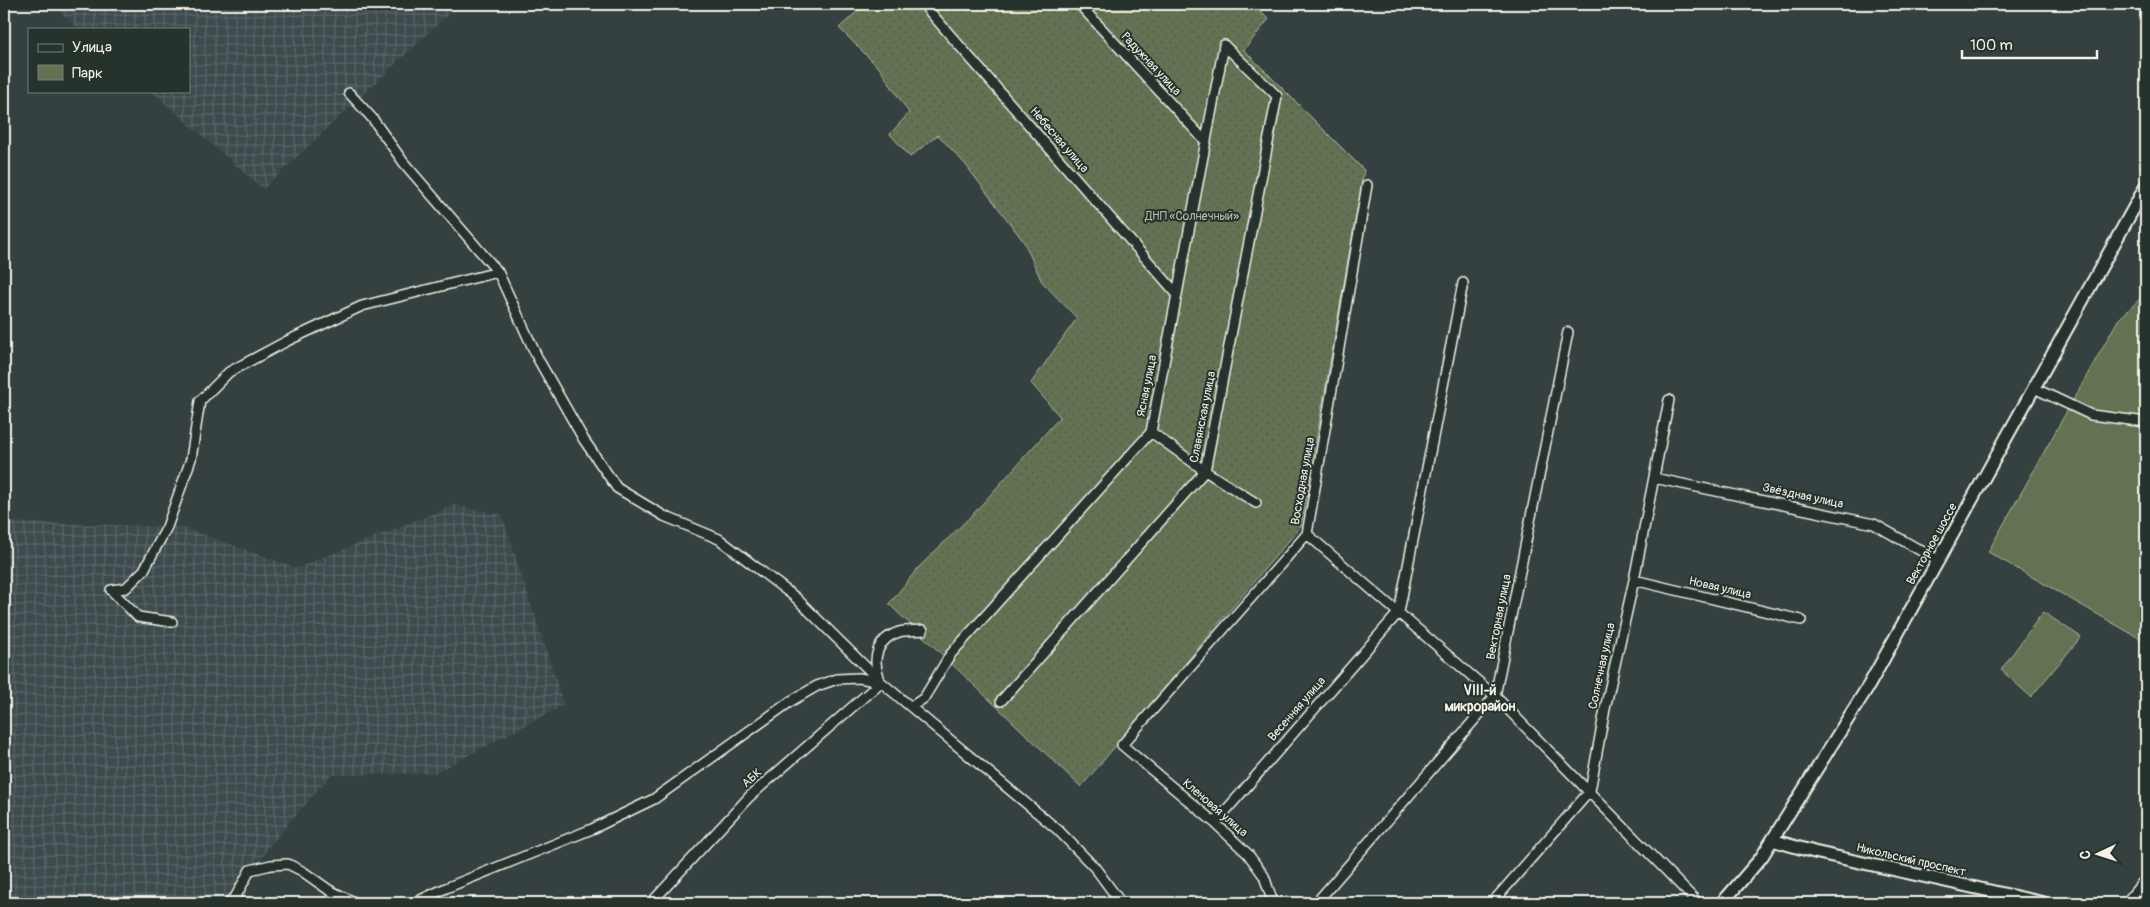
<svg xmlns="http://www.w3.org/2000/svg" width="2150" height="907" font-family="Pangolin,sans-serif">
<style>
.industrial{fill:url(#industrial-grid)}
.green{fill:#647253;stroke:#acb29e}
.garden{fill:url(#garden-dots);stroke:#acb29e}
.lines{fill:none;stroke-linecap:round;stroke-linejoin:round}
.minor-casing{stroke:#f4f1e8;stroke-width:12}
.major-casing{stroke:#f4f1e8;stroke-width:15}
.minor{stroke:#26332d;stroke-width:9}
.major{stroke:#26332d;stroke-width:11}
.labels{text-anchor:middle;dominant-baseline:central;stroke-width:4;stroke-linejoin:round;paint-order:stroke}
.street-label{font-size:12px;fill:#f4f1e8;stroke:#26332d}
.park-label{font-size:12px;fill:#babeac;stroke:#26332d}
.neighbourhood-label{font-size:14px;font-weight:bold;fill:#f4f1e8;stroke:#26332d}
</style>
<defs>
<pattern id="industrial-grid" width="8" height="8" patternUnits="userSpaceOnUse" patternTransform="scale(1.25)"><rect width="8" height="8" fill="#3e4b4e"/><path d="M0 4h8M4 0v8" fill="none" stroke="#5a6568"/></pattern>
<pattern id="garden-dots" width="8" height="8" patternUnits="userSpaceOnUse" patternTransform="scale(1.25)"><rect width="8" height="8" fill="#647253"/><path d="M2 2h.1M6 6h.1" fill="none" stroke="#555b4c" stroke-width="1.8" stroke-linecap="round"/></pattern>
</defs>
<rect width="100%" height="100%" fill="#344140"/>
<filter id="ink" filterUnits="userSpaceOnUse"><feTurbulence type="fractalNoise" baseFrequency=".02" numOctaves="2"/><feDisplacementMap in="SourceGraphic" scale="10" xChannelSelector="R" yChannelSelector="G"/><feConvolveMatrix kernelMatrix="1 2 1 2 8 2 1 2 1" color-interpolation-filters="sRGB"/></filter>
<g filter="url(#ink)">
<!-- industrial -->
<path class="industrial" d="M51,4H459L263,189L151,91H189V29H79Z
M454,505L502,515L564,705L435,773L331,775L267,849L241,903H4V522L182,527L297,568Z"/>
<!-- green -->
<path class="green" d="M2146,293V642L1988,552L2118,320Z
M2043,612L2081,637L2031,697L2001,670Z"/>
<!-- garden -->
<path class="garden" d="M865,4H999L1004,9L1009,4H1249L1269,19L1244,50L1364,170L1301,526L1081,787L889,604L918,568L975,512L1060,417L1031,383L1077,318L1042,282L1024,242L965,164L938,135L910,157L890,134L909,113L880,69L839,28Z"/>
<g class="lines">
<defs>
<path id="minor" d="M923,4L1177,294
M1079,4L1206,142
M349,93L372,118L404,163L498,272L538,359L584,440L617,488L664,516L719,539L795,597L881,682
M2034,388L2091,415L2146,422
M1151,432L1205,471L1256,503
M1654,478L1874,524L1939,561
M1307,534L1495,696L1698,903
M1634,580L1801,620
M172,622L138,617L111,590L126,588L144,570L167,527L191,459L200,401L229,372L287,341L362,306L498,272
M879,677C872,658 877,639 899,632C906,630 916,631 923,630
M1001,701L1205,471L1277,96L1224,45
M911,707L924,698L950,655L1151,432L1224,45
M1215,823L1399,612L1463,283
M228,903L236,896L250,870L271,865L288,864L302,871L329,890L356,903
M414,903L446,888L592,829L654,799L791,701L817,686L837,679L859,678L881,682L1058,830L1096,869L1121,903
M651,903L749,797L881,682
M1273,903L1264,876L1248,854L1215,823L1122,745L1307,534L1367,185
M1316,903L1495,696L1568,332
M1492,903L1590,791L1605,709L1634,580L1669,400
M2126,903L2146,878"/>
<path id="major" d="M1772,840L1814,852L2044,903
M1722,903L1761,858L1869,685L2146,186"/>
</defs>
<!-- minor casing -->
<use href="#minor" class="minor-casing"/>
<!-- major casing -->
<use href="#major" class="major-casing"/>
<!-- minor -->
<use href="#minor" class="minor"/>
<!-- major -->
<use href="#major" class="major"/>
</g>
</g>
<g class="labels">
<!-- street labels -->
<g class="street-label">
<text transform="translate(1151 64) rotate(47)">Радужная улица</text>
<text transform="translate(1059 140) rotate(49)">Небесная улица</text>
<text transform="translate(1147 386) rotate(-79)">Ясная улица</text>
<text transform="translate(1203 417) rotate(-79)">Славянская улица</text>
<text transform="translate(1303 481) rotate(-80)">Восходная улица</text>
<text transform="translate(1803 496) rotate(12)">Звёздная улица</text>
<text transform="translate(1932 544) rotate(-61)">Векторное шоссе</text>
<text transform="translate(1720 588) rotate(13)">Новая улица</text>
<text transform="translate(1499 617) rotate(-79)">Векторная улица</text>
<text transform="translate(1602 666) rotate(-78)">Солнечная улица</text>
<text transform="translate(1297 709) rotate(-49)">Весенняя улица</text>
<text transform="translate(752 778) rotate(-42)">АБК</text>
<text transform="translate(1215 808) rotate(41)">Кленовая улица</text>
<text transform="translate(1911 860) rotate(13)">Никольский проспект</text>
</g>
<!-- park labels -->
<g class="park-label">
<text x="1192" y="216">ДНП «Солнечный»</text>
</g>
<!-- neighbourhood labels -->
<g class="neighbourhood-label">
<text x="1480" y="690">VIII-й<tspan x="1480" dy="16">микрорайон</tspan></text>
</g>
</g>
<!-- margin -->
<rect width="2150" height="907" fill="none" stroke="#26332d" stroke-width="20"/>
<rect x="10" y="10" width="2130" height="887" fill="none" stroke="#f4f1e8" stroke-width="2" filter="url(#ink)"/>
<!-- legend -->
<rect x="28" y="28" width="162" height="65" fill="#26332d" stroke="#787f78"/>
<rect x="38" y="44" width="25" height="8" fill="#26332d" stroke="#787f78"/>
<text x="72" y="52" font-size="15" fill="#f4f1e8">Улица</text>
<rect x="38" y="65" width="25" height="15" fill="#647253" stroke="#787f78"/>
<text x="72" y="78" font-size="15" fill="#f4f1e8">Парк</text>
<!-- north arrow -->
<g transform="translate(2098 854) rotate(266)" stroke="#26332d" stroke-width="4" paint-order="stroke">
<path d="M0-4L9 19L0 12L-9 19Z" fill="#f4f1e8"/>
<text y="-8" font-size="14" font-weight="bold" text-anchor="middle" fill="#f4f1e8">С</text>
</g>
<!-- scale -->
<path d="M1962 50v8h135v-8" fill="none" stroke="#f4f1e8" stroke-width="2.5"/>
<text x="1970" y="50" font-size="15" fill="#f4f1e8" stroke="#26332d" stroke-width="4" paint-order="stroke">100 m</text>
</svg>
